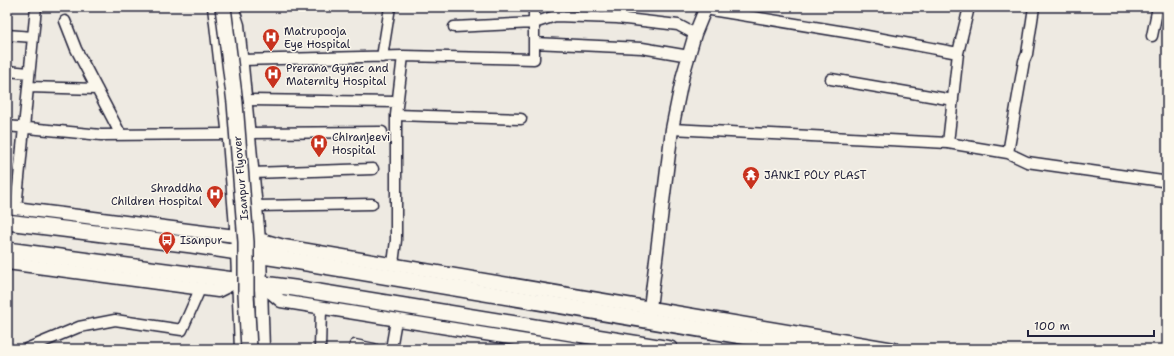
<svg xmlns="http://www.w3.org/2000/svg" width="1174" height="356" font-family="'Shantell Sans',sans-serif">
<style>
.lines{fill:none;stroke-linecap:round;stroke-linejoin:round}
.minor-casing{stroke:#22223b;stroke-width:13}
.tertiary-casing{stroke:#22223b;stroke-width:15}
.primary-casing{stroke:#22223b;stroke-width:18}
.minor{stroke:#fbf7ec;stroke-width:10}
.tertiary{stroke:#fbf7ec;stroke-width:12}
.primary{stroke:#fbf7ec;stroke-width:15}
.primary-bridge-casing{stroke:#22223b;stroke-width:18;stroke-linecap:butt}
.primary-bridge{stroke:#fbf7ec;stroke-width:15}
.labels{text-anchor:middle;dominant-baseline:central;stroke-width:3;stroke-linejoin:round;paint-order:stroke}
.poi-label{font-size:11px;fill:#22223b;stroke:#fbf7ec;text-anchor:start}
.street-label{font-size:11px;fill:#22223b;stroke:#fbf7ec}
</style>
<rect width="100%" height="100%" fill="#eeeae2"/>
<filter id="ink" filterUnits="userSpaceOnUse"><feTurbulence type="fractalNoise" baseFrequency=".025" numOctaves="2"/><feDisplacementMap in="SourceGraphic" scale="8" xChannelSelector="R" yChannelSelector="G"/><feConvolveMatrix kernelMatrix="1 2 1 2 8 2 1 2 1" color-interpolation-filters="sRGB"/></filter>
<g filter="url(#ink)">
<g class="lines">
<defs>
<path id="minor" d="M705,9L851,33L958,53L969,7
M65,21L76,49L121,135
M454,27L534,23L555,16L617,18L678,25L695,34
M7,35L33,37
M1152,36L1158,7
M534,43L642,48L689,56
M403,56L534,59V7
M382,57L390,7
M242,60L403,56L396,115V240L393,264
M7,71L29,73
M831,79L953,100
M28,87L97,89
M246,100L397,102
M396,115L521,119
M7,126L101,135L228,134
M672,129L948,143L1008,153L1027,162L1162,181
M249,133L382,132
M948,143L958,53
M1008,153L1024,61L1027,54L1034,7
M252,173L373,169
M256,206L372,204
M16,208L36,7
M355,345L374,349
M26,349L79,327L115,320L182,330L200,289
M320,349L321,308
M391,349L396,320"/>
<path id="tertiary" d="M214,7L228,128L236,227L241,349
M232,7L238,25L258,228L260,255L263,349
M7,207L259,239L284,246
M260,255L284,246L894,349
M7,263L218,291L238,281
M261,284L281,301L577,349
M649,316L672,129L683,75L695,34L706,7"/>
<path id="primary" d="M7,222L192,245L289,260L818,349
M7,250L294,288L670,349"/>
</defs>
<!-- minor casing -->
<use href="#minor" class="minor-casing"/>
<!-- tertiary casing -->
<use href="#tertiary" class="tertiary-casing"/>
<!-- primary casing -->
<use href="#primary" class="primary-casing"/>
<!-- minor -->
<use href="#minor" class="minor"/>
<!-- tertiary -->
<use href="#tertiary" class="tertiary"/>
<!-- primary -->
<use href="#primary" class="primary"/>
<defs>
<path id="primary-bridge" d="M223,7L235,103L246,242V294L249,349"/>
</defs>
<!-- primary-bridge casing -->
<use href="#primary-bridge" class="primary-bridge-casing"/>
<!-- primary-bridge -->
<use href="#primary-bridge" class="primary-bridge"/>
</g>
</g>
<!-- icons -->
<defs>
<symbol id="hospital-pin" viewBox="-11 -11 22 30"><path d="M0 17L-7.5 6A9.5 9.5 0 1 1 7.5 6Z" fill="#c8321e" stroke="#fbf7ec"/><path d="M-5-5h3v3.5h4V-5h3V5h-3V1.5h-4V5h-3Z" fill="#fff"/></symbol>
<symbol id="temple-pin" viewBox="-11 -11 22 30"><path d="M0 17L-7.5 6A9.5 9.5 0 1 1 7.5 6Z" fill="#c8321e" stroke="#fbf7ec"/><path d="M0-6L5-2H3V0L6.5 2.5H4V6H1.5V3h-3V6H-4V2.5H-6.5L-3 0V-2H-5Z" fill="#fff"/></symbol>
<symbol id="bus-pin" viewBox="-11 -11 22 30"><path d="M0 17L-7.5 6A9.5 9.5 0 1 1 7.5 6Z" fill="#c8321e" stroke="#fbf7ec"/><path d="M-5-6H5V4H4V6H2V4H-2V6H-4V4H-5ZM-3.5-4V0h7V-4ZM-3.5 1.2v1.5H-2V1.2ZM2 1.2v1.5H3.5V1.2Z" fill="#fff"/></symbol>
</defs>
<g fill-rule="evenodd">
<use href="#hospital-pin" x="261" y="27" width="20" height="27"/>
<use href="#hospital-pin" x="263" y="64" width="20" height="27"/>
<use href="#hospital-pin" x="309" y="133" width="20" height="27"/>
<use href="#temple-pin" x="741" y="165" width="20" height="27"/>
<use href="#hospital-pin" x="205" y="184" width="20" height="27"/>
<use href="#bus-pin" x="157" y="230" width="20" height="27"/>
</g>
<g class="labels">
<!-- poi labels -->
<g class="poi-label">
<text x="284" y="31">Matrupooja<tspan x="284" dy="13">Eye Hospital</tspan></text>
<text x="286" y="68">Prerana Gynec and<tspan x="286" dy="13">Maternity Hospital</tspan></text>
<text x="332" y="137">Chiranjeevi<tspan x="332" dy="13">Hospital</tspan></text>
<text x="764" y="175">JANKI POLY PLAST</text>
<text x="202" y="188" text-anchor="end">Shraddha<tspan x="202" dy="13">Children Hospital</tspan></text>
<text x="180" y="240">Isanpur</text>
</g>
<!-- street labels -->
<g class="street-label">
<text transform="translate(241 178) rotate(-95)">Isanpur Flyover</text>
</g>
</g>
<!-- margin -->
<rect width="1174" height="356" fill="none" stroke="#fbf7ec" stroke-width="24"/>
<rect x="12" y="12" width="1150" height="332" fill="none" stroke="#22223b" stroke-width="1.5" filter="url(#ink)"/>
<!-- scale -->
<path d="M1028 330v6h126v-6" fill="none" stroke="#22223b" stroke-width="2"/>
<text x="1034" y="330" font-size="12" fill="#22223b" stroke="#fbf7ec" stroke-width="3" paint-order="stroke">100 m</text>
</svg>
